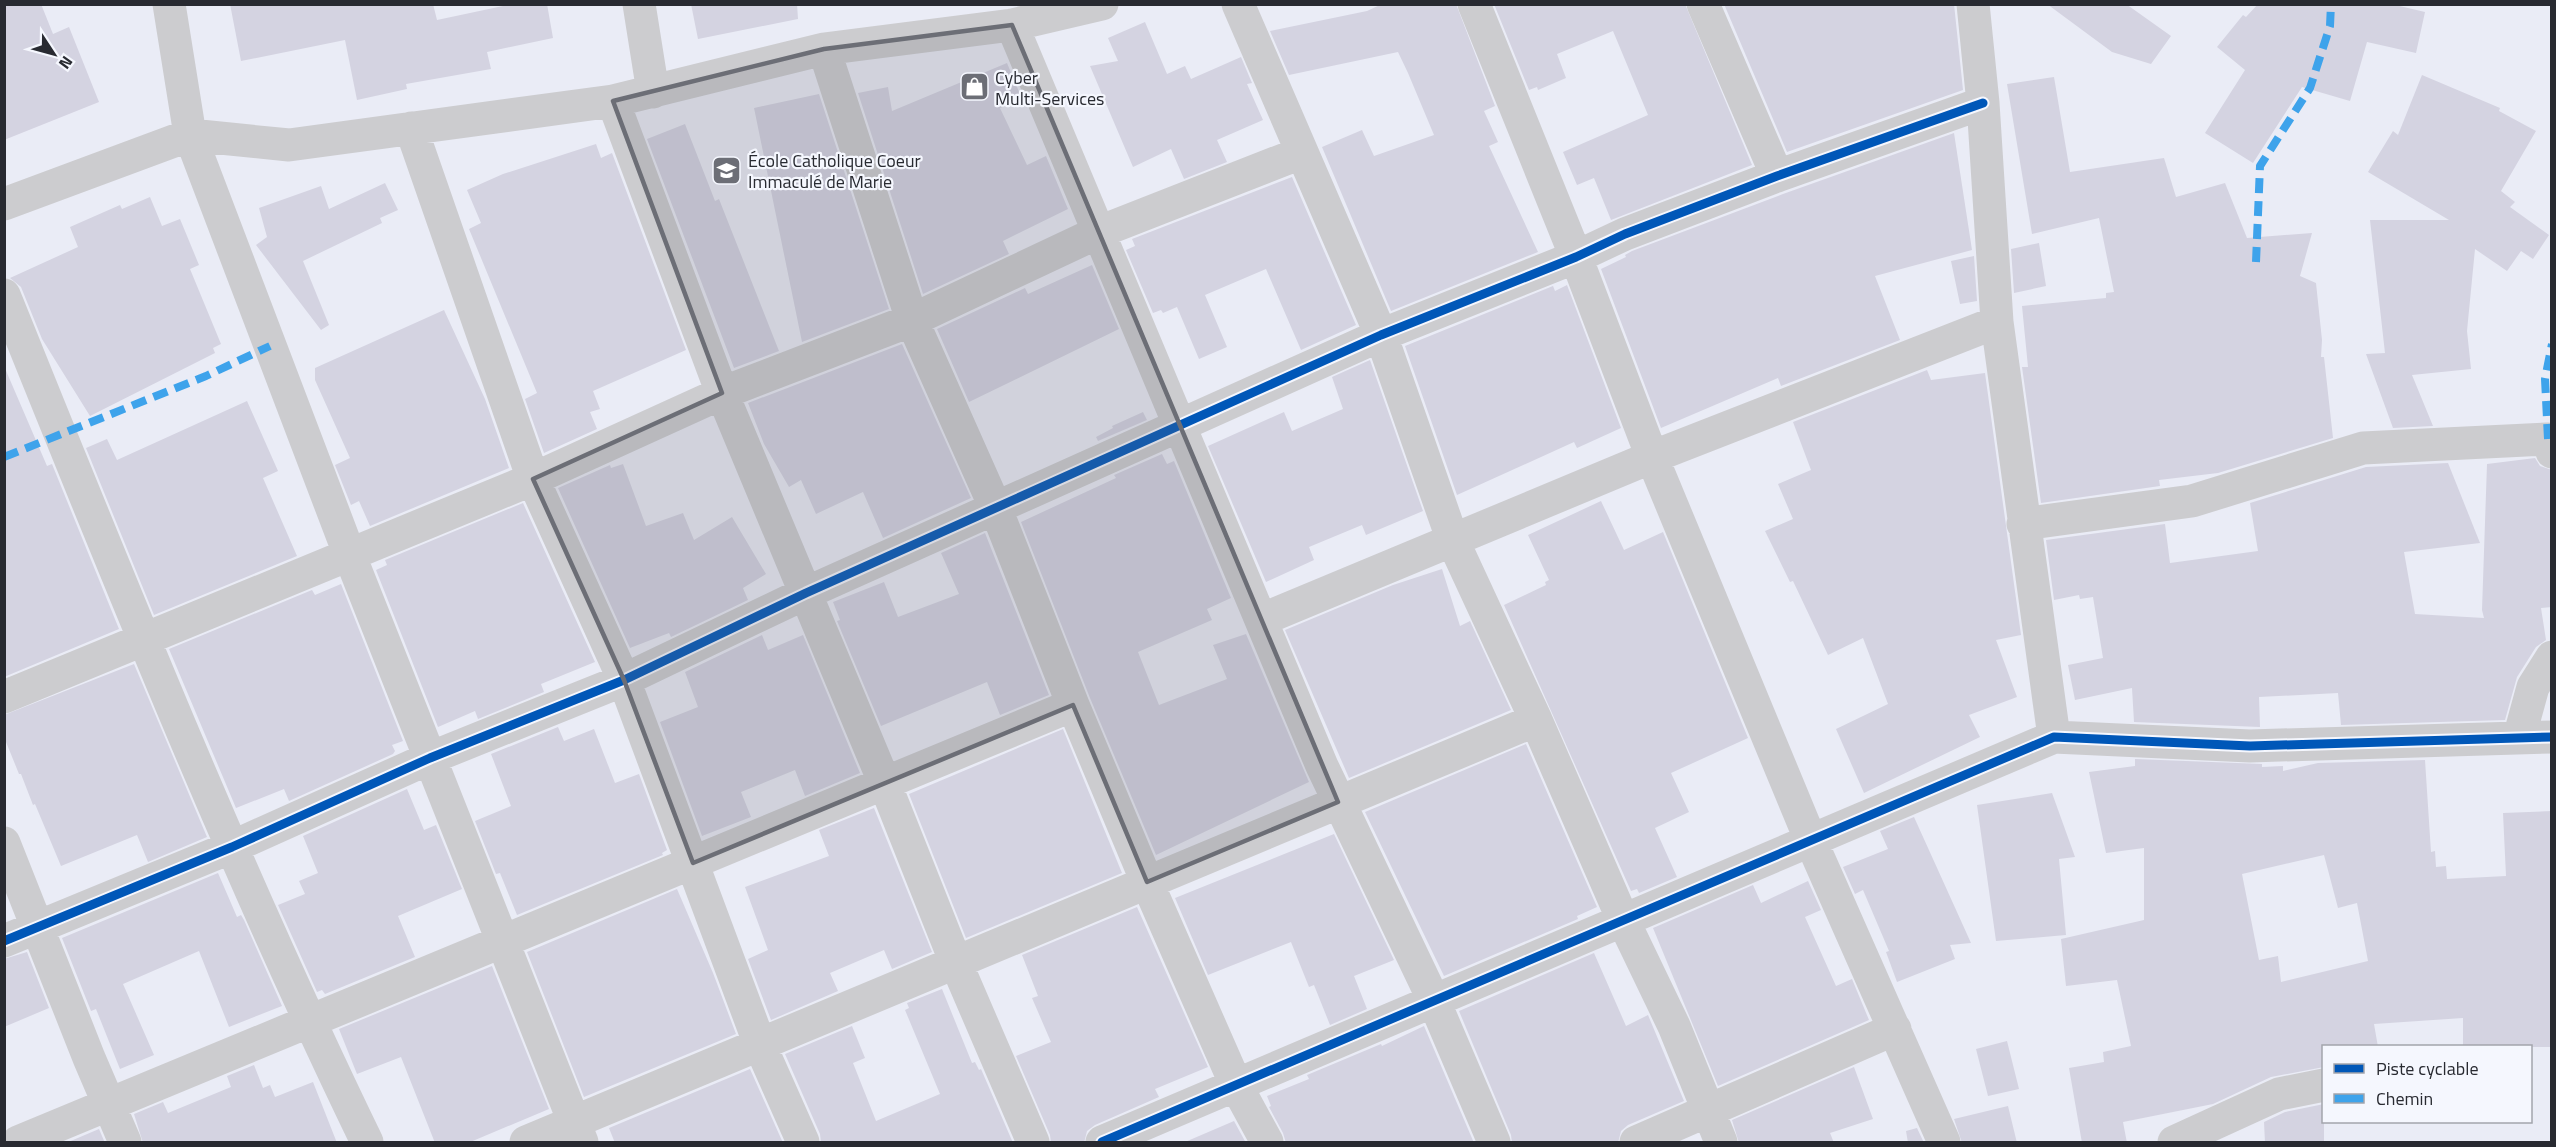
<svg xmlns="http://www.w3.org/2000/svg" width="2556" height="1147" font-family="'Titillium Web',sans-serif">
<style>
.building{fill:#d4d3e1;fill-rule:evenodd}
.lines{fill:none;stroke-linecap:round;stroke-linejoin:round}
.minor{stroke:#cccccf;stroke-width:33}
.quiet{stroke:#3ea3eb;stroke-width:8;stroke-dasharray:15 8;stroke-linecap:butt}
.cycleway-casing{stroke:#f5f7fe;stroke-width:13}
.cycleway{stroke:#0057b8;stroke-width:9}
.marked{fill:#6c6e76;fill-opacity:0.2;stroke:#6c6e76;stroke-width:4.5;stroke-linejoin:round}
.labels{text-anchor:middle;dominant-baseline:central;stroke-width:4.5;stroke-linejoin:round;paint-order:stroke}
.poi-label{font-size:18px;fill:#282a31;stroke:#f5f7fe;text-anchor:start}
</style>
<rect width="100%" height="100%" fill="#eaecf6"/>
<!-- building -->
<path class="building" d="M4,4H41L53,34L69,27L99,102L4,140Z
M230,4H433L437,20L512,4H547L553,38L487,52L491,69L406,84L407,89L357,100L345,40L241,61Z
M691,4H797L798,19L698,39Z
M1382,4H1456L1495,106L1484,111L1498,142L1489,146L1538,252L1391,311L1322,147L1362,130L1374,156L1434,135L1408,73L1398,52L1289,75L1270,31L1367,11Z
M1494,4H1685L1752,165L1611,220L1594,178L1577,185L1563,152L1648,115L1613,31L1557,54L1566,78L1538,90L1537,87L1529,90Z
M1724,4H1954L1963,90L1787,152Z
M2047,4H2126L2171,36L2151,64L2112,52Z
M2258,4H2391L2425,12L2416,53L2367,42L2350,101L2302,87L2253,163L2205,133L2245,70L2217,47L2243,15L2246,17Z
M1145,22L1167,74L1185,66L1191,79L1241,57L1252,83L1247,84L1263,120L1217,140L1227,162L1184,179L1171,149L1133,167L1090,66L1118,61L1108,38Z
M1007,63L1022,99L1000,108L1027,165L1046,156L1068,209L1003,241L1009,254L923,294L858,93L888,87L892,111Z
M2422,75L2500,108L2499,111L2536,131L2501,191L2515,202L2510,207L2549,235L2533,259L2521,251L2507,271L2475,249L2467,331L2471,369L2412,375L2433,426L2393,428L2366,354L2385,353L2370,220H2449L2368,172L2393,131L2398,135Z
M2054,77L2070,172L2164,158L2176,197L2225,183L2247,238L2312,233L2300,276L2316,283L2322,340L2321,357H2324L2333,438L2218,473L2159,480L2160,486L2041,503L2022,367H2028L2022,306L2106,298V293L2114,292L2099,218L2032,234L2007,84Z
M819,94L889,309L802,342L754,108Z
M685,124L715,201L719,199L779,351L734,368L647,139Z
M1954,133L1972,250L1875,276L1900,340L1781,386L1778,378L1661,428L1601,269L1626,257L1625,255L1632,251L1783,194Z
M596,144L601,158L612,153L686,350L593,391L600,409L590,412L597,429L544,453L525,399L537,393L469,229L481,223L467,190L503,174Z
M1292,177L1356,325L1301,350L1266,269L1205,295L1227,347L1199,359L1177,307L1163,313L1161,310L1153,313L1126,250L1135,246L1132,239Z
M385,183L398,210L380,218L382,223L303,261L329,325L321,330L256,245L267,237L259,208L321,186L329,209Z
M150,197L162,226L180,219L199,265L190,269L221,344L213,348L215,353L90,416L42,339L21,287L10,278L78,247L70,227L120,205L122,209Z
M2039,243L2046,286L2014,293L2011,249Z
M1974,256L1977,301L1960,304L1951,261Z
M1092,265L1119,329L969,402L937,329L1025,288L1028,294Z
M1567,285L1621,428L1577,448L1574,442L1457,495L1405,346L1553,286L1555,291Z
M444,310L485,399L509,468L370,526L359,501L351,505L335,465L350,458L315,380V368Z
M902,344L971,498L883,538L863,492L816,514L801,480L789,487L764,444L748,403Z
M1370,360L1423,511L1366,535L1362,525L1309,547L1314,560L1266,582L1208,446L1284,412L1292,431L1343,409L1332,377Z
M4,366L47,466L52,464L119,629L4,677Z
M1927,370L1931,380L1985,373L2021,635L1996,640L2017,697L1969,715L1980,737L1864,793L1836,729L1888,704L1863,638L1828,655L1793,581L1790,582L1765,531L1793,519L1778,484L1811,470L1793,422Z
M247,401L278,471L263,478L297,556L154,615L86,448L107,439L117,460Z
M1143,412L1147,420L1098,441L1096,437L1113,428L1112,426Z
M1162,454L1167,464L1174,461L1231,598L1207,609L1212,620L1138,652L1159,705L1227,679L1213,645L1246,634L1309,782L1156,855L1090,698L1021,522L1116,478L1114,475Z
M2535,458L2540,466L2552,470V607L2541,608L2546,640L2536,647L2517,677L2505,720L2341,725L2338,693L2259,697L2260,727L2134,722L2132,688L2075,700L2068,665L2103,658L2093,597L2080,599L2079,595L2054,600L2046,540L2165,524L2170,563L2258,551L2250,503L2366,467L2448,463L2480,543L2404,552L2415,614L2484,618L2482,610L2487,464Z
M623,464L646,526L683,513L694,540L732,517L766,574L743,588L748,600L671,637L669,633L630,648L558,488L610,465L611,468Z
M1601,501L1624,550L1663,532L1748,738L1671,773L1689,812L1655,828L1677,877L1639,893L1637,889L1631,891L1504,605L1546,585L1545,582L1549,580L1528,535Z
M523,503L595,662L541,684L544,692L478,719L475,711L438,727L376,570L387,565L385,560Z
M985,533L1049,695L1000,715L987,682L881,726L837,621L840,620L833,602L884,582L898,617L959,594L941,553Z
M1442,569L1460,626L1470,621L1511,710L1349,778L1285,630L1393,585Z
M341,584L403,741L392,745L395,751L393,754L289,801L284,789L236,808L169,649L312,590L315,595Z
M762,635L768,650L803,635L860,773L805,796L795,770L741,792L751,817L702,836L660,722L698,707L685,672Z
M134,664L207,837L148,862L137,835L61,866L35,804L33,805L21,774H19L4,737V715Z
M558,727L564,741L594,729L615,783L639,774L667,850L662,853L663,855L517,915L500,873L496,874L475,821L511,806L491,754Z
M1063,729L1122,873L966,938L909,794Z
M1526,744L1597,907L1577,916L1578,919L1444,976L1365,812Z
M2135,759L2262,764V767L2283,766V771L2318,763L2425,760L2431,852L2435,851L2436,867L2446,866L2447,879L2506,876L2503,813L2552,811V1047H2463V1018L2374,1024L2378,1047H2324V1067L2271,1077L2213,1104L2123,1122L2127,1143H2082L2069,1068L2104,1062L2103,1052L2131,1046L2117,980L2066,986L2061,939L2144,920V848L2106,853L2089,772L2135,766ZM2324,855L2338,908L2357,903L2368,961L2281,982L2278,956L2259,960L2242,874Z
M407,789L424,830L436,825L462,889L398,916L415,957L325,994L322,990L317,992L278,905L305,894L299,881L318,873L303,836Z
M2052,793L2075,857L2059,859L2066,935L1996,941L1977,805Z
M874,808L932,952L892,969L884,950L830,973L838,991L771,1020L748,959L768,950L745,887L829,856L819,830Z
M1914,817L1971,943L1950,945L1955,959L1897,982L1886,952L1889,951L1863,890L1855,894L1843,867L1888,849L1880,831Z
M1334,834L1394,960L1354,976L1367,1009L1330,1025L1314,985L1309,987L1291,942L1208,975L1175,898Z
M218,873L237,917L241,915L244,920L282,1006L229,1027L199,951L123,984L154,1055L120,1069L96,1009L91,1011L62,938Z
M1808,881L1821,910L1805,917L1836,986L1852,979L1869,1020L1718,1086L1653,928L1753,885L1761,903Z
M677,889L713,973L736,1034L584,1097L527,952Z
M1137,907L1208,1067L1155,1089L1159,1097L1095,1125L1087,1131L1084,1143H1051L1050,1135L1016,1056L1051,1042L1032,998L1038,996L1022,955Z
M27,952L49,1008L4,1027V959Z
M1594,953L1626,1026L1648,1015L1684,1101L1628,1125L1621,1131L1618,1143H1512L1511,1135L1459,1011Z
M492,966L549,1109L468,1143H435L401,1057L357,1074L339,1029Z
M942,989L972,1063L975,1062L979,1070L981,1069L1013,1143H821L820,1134L785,1054L852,1026L865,1058L853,1063L876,1121L940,1094L905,1010L909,1008L907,1003Z
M1424,1026L1474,1143H1286L1283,1133L1269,1107L1271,1106L1267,1096L1309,1079L1307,1075L1381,1044L1382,1046Z
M2007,1041L2019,1089L1988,1096L1976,1049Z
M254,1065L263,1088L270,1085L275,1097L313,1082L337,1143H143L134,1114L163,1102L168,1113L231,1087L227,1076Z
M1854,1067L1873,1119L1830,1133L1834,1143H1739L1732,1120Z
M750,1069L783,1143H615L609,1128Z
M2324,1104V1143H2265L2264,1122L2285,1112Z
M2008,1106L2017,1143H1962L1954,1119Z
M1234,1121L1246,1143H1185V1142Z
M1917,1128L1924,1143H1908L1906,1131Z
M99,1129L105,1143H66Z"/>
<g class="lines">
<!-- minor -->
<path class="minor" d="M169,4L190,135L350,556L582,1142
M639,4L653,92
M1238,4L1381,335L1453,541L1536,720L1623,920L1674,1026L1721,1142
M1474,4L1576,257L1652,457L1811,841L1944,1142
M1703,4L1777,176
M1973,4L1983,103L1997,322L2054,737
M1012,25L1322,766L1434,1001L1494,1142
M824,49L912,320L996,509L1073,705L1147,882L1236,1085L1267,1142
M613,101L722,393L885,784L956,963L1033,1142
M411,128L533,479L624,680L760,1045L803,1142
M4,204L190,135L289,145L613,101L824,49L1012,25L1102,4
M4,295C119,580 233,866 367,1142
M2023,524L2192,501L2363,448L2548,439L2552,452
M1261,620L1652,457L1997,322
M4,697L533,479L722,393L912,320L1099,232L1301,153
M2519,738L2533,687L2552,657
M4,843L89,1058L125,1142
M4,941L232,847L430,758L624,680L806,593L1381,335L1576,257L1625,234L1777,176L1983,103
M18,1142L1073,705
M526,1142L1536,720
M1102,1142L2054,737L2250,746L2552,737
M1636,1142L1895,1029
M2174,1142L2279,1094L2324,1085"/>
<!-- quiet -->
<path class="quiet" d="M2256,262L2260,166L2310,88L2330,26L2331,4
M2548,439L2545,379L2552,344
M4,457L206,376L270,346"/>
<defs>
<path id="cycleway" d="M4,941L232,847L430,758L624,680L806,593L1381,335L1576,257L1625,234L1777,176L1983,103
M1102,1142L2054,737L2250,746L2552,737"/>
</defs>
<!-- cycleway casing -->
<use href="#cycleway" class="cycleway-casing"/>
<!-- cycleway -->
<use href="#cycleway" class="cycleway"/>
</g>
<!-- marked area -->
<path class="marked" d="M1012,25L1338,802L1147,882L1073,705L693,863L624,680L533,479L722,393L613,101L824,49Z"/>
<!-- icons -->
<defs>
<symbol id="shop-square" viewBox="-11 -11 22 22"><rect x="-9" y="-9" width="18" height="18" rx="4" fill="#6c6e76" stroke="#f5f7fe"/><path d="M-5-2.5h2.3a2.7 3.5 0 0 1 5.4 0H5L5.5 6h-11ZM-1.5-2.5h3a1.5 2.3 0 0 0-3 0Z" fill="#fff"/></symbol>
<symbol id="school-square" viewBox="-11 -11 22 22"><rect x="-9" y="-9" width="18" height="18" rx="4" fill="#6c6e76" stroke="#f5f7fe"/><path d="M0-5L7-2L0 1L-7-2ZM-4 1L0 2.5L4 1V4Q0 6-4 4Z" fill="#fff"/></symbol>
</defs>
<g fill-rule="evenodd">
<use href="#shop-square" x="958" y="70" width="33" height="33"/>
<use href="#school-square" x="710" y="154" width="33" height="33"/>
</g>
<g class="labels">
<!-- poi labels -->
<g class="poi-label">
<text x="995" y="77">Cyber<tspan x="995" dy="21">Multi-Services</tspan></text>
<text x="748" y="160">École Catholique Coeur<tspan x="748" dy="21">Immaculé de Marie</tspan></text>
</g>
</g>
<!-- border -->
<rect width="2556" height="1147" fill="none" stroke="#282a31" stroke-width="12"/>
<!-- legend -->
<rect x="2322" y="1045" width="210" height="78" fill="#f5f7fe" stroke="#a3a5ac" stroke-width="1.5"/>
<rect x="2334" y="1064" width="30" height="9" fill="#0057b8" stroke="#a3a5ac" stroke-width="1.5"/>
<text x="2376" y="1075" font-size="18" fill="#282a31">Piste cyclable</text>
<rect x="2334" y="1094" width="30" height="9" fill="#3ea3eb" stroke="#a3a5ac" stroke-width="1.5"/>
<text x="2376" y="1105" font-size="18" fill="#282a31">Chemin</text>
<!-- north arrow -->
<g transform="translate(54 54) rotate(126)" stroke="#f5f7fe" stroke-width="4.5" paint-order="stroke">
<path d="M0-4.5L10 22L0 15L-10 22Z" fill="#282a31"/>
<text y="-9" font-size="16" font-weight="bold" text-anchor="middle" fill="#282a31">N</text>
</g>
</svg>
